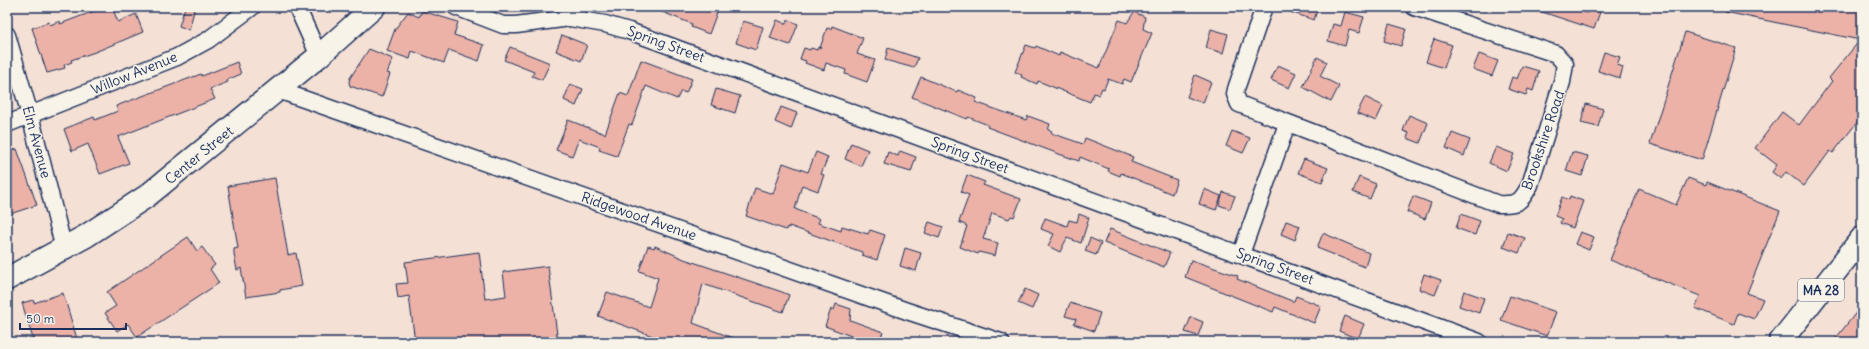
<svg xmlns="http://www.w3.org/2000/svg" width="1869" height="349" font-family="Delius,sans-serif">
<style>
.building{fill:#ecb2a7;stroke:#1b2f5e}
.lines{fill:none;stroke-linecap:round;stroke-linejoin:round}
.street-casing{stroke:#1b2f5e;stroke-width:19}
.secondary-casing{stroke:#1b2f5e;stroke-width:25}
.primary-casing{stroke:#1b2f5e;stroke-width:25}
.street{stroke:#f7f3e8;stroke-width:16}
.secondary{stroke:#f7f3e8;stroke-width:22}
.primary{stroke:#f7f3e8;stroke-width:22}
.labels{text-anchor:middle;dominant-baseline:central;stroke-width:3;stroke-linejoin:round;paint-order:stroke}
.shield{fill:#f7f3e8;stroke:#5d6a87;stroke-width:1}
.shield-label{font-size:13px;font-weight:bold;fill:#1b2f5e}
.street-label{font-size:14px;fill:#1b2f5e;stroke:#f7f3e8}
</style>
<rect width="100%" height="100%" fill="#f4e0d4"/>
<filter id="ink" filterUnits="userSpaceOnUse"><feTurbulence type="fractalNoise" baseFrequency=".025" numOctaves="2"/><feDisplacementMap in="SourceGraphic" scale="8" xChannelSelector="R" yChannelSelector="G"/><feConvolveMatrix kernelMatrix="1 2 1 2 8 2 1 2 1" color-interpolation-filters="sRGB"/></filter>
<g filter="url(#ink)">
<!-- building -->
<path class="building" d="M105,7H112L118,22L136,14L143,32L95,52L71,60L72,62L64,65L65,68L47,73L32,28L49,22L50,25L60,21V24Z
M185,7H195L189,30L179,26Z
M650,7H719L709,34L691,27L692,24Z
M1281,7H1318L1314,20L1281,9Z
M1534,7H1568L1587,13L1589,9L1600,12L1594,29L1533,9Z
M1725,7H1862V116L1833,153L1830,151L1804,186L1786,172L1781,179L1772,172L1777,165L1755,148L1782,112L1799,125L1832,81L1829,78L1860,40L1725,12Z
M422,11L458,22L454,35L484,45L479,61L449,50L444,63L412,51L410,59L387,51L395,29L408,12L419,17Z
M1134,12L1145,17L1143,29L1152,33L1131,82L1124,79L1122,84L1108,79L1104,89L1102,88L1099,95L1094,93L1090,102L1038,81L1037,84L1021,77L1022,75L1015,72L1026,45L1035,48L1036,46L1059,56L1060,52L1099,68L1119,20L1127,23Z
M1345,12L1364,17L1359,33L1349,30L1345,46L1328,41L1333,24L1341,26Z
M777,20L786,24L788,20L798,24L790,45L770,38Z
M743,21L763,27L756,50L736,43Z
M1389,24L1406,29L1401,46L1384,41Z
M832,26L863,38L857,54L875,60L867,82L845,74L846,70L826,63L824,70L805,63L806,61L800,59L804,48L810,50L811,48L817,50L818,47L820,48L827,28L831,29Z
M1211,29L1228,34L1223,53L1206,48Z
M1685,32L1736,48L1702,160L1650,144Z
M562,35L587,45L581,61L556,51Z
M1434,39L1452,45L1444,68L1426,62Z
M510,47L550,63L542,80L532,76L534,72L504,60Z
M888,48L918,58L914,68L885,60Z
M369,49L393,59L387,73L390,74L382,97L350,86L349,82L350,78Z
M1604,52L1620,57L1617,65L1623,67L1620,78L1598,71Z
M1479,54L1498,61L1492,76L1473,69Z
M1317,57L1327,62L1320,76L1339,86L1331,102L1303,87Z
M641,60L692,79L686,93L681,91L677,99L646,86L632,125L629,124L617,156L599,150L600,147L579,139L572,156L556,150L568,120L605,134L620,93L628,96Z
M237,62L241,74L227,80L228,82L210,89L215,99L118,137L129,163L100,174L88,144L72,151L64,129L94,117L95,120L118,111L116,106L201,74L202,76Z
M1278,65L1296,73L1289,88L1271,80Z
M1522,66L1539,71L1533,91L1528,89L1526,95L1508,89L1512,77L1517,79Z
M1195,75L1211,82L1203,103L1187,97Z
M921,77L957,92L958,90L977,98L975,102L1026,120L1028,116L1050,124L1048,130L1052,131L1051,133L1083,144L1085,138L1133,157L1131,162L1177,180L1172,194L1121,173L1120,176L1108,171L1109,169L1080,157L1079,161L1059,154L987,127L988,125L968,117L967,119L912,97Z
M570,84L583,89L576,106L564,100Z
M716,89L740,96L735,113L711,105Z
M1365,97L1383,106L1376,121L1357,113Z
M1586,104L1603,109L1598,127L1581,123Z
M781,107L797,113L791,129L775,122Z
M1409,115L1428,123L1420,143L1407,138L1409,133L1403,131Z
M1232,131L1250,138L1243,153L1226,146Z
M1452,133L1470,140L1464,156L1446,148Z
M851,143L868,150L861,166L845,159Z
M1496,147L1514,154L1507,171L1489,163Z
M17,149L37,205L7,215V152Z
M900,151L916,157L911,172L884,164L888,152L898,156Z
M816,152L828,157L821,174L824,175L818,191L802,185L795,209L820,219L818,223L841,231L842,226L868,234L870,230L885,235L877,260L862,255V252L789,226V228L787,227L786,230L746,216L755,188L773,194L783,163L808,172Z
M1572,152L1588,156L1582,176L1566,171Z
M1304,159L1328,168L1322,182L1298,173Z
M967,175L985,182L983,185L1021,199L1014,217L1011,216L1009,219L992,213L983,239L998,243L995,256L979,252L978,254L960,247L967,226L959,222L969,195L961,192Z
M1359,177L1376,184L1370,199L1353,192Z
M275,178L288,255L296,253L302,286L280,290V292L246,297L241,268L237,270L234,254V249L238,248L228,186Z
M1688,178L1706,185L1707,182L1780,211L1747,293L1763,299L1754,319L1738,313L1734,324L1695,308L1700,296L1610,260L1639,189L1676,205Z
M1204,189L1221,196L1216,210L1199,204Z
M1223,192L1235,196L1230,209L1219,205Z
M1413,196L1431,203L1425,219L1407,212Z
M1570,196L1583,201L1573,228L1560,223L1562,219L1555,216L1562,197L1569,200Z
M1079,214L1089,218L1081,243L1067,238L1060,252L1048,246L1054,234L1041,229L1045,218L1067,226L1069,220L1077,222Z
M1461,214L1480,221L1475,235L1456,228Z
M1286,221L1300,226L1295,240L1281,234Z
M929,222L943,227L939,238L925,233Z
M1110,229L1170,253L1164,267L1104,243Z
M1508,232L1525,238L1519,253L1503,247Z
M1580,232L1594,237L1589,250L1575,244Z
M1323,233L1369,253L1365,267L1317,248Z
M188,237L197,251L202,247L215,265L210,269L219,283L137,337L128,324L117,331L105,313L116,306L107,292Z
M1090,238L1101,243L1096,255L1085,251Z
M648,246L654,248L655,246L684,259L782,292L789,295L783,312L703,284L693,323L741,341L740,342H669L598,316L607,292L649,307L658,278L639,271Z
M905,248L921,253L916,271L900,266Z
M479,252L485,299L506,296L503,272L548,266L558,342H415L409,296L398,298L396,284L408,283L405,262Z
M1191,260L1238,276L1237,279L1292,301H1294L1296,296L1321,306L1314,323L1275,307L1273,312L1185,277Z
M1424,274L1441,280L1435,295L1419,289Z
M1025,289L1038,295L1032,309L1018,303Z
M1464,291L1484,298L1479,313L1459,306Z
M63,293L78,342H34L22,303L33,300L34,303Z
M1510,296L1556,312L1547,336L1501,320Z
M1070,303L1100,313L1094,331L1074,324L1076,319L1065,316Z
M836,304L851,309L850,320L883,332L879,342H849L851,336L825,326L831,309L834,310Z
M1862,305V342H1833Z
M1345,316L1364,324L1358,339L1339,331Z
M1191,317L1203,322L1198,336L1185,332Z"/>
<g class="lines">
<defs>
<path id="street" d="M297,7L319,56
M456,7L503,25H516L570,18L605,24L629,31L1479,342
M1264,7L1236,89L1235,94L1239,104L1498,204C1518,205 1521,202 1530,185L1562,82L1565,64L1556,54L1414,7
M7,35L30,115L64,249
M278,90L907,311L1001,342
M7,124L177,57L208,40L252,7
M1241,254L1287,124"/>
<path id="secondary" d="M7,279L86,236L147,196L319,56L374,7"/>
<path id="primary" d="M1780,342L1862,238"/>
</defs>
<!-- street casing -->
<use href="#street" class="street-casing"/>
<!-- secondary casing -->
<use href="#secondary" class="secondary-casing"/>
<!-- primary casing -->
<use href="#primary" class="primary-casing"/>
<!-- street -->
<use href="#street" class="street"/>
<!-- secondary -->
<use href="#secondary" class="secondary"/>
<!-- primary -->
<use href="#primary" class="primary"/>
</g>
</g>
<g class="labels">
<!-- shield labels -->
<rect class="shield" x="1798" y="279" width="46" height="22" rx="3"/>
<g class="shield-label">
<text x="1821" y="290">MA 28</text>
</g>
<!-- street labels -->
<g class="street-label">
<text transform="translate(666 44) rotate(20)">Spring Street</text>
<text transform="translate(134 73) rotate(-22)">Willow Avenue</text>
<text transform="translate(1543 140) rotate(-71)">Brookshire Road</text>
<text transform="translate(37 142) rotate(75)">Elm Avenue</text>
<text transform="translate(199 155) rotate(-39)">Center Street</text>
<text transform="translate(970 155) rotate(20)">Spring Street</text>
<text transform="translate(639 216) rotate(19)">Ridgewood Avenue</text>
<text transform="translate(1275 266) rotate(20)">Spring Street</text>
</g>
</g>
<!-- margin -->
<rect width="1869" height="349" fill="none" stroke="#f7f3e8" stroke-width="24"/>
<rect x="12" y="12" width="1845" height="325" fill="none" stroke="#1b2f5e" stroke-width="1.5" filter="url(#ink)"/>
<!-- scale -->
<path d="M20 323v6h106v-6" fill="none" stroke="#1b2f5e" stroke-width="2"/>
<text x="26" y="323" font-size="12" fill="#1b2f5e" stroke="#f7f3e8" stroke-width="3" paint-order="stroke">50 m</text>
</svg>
